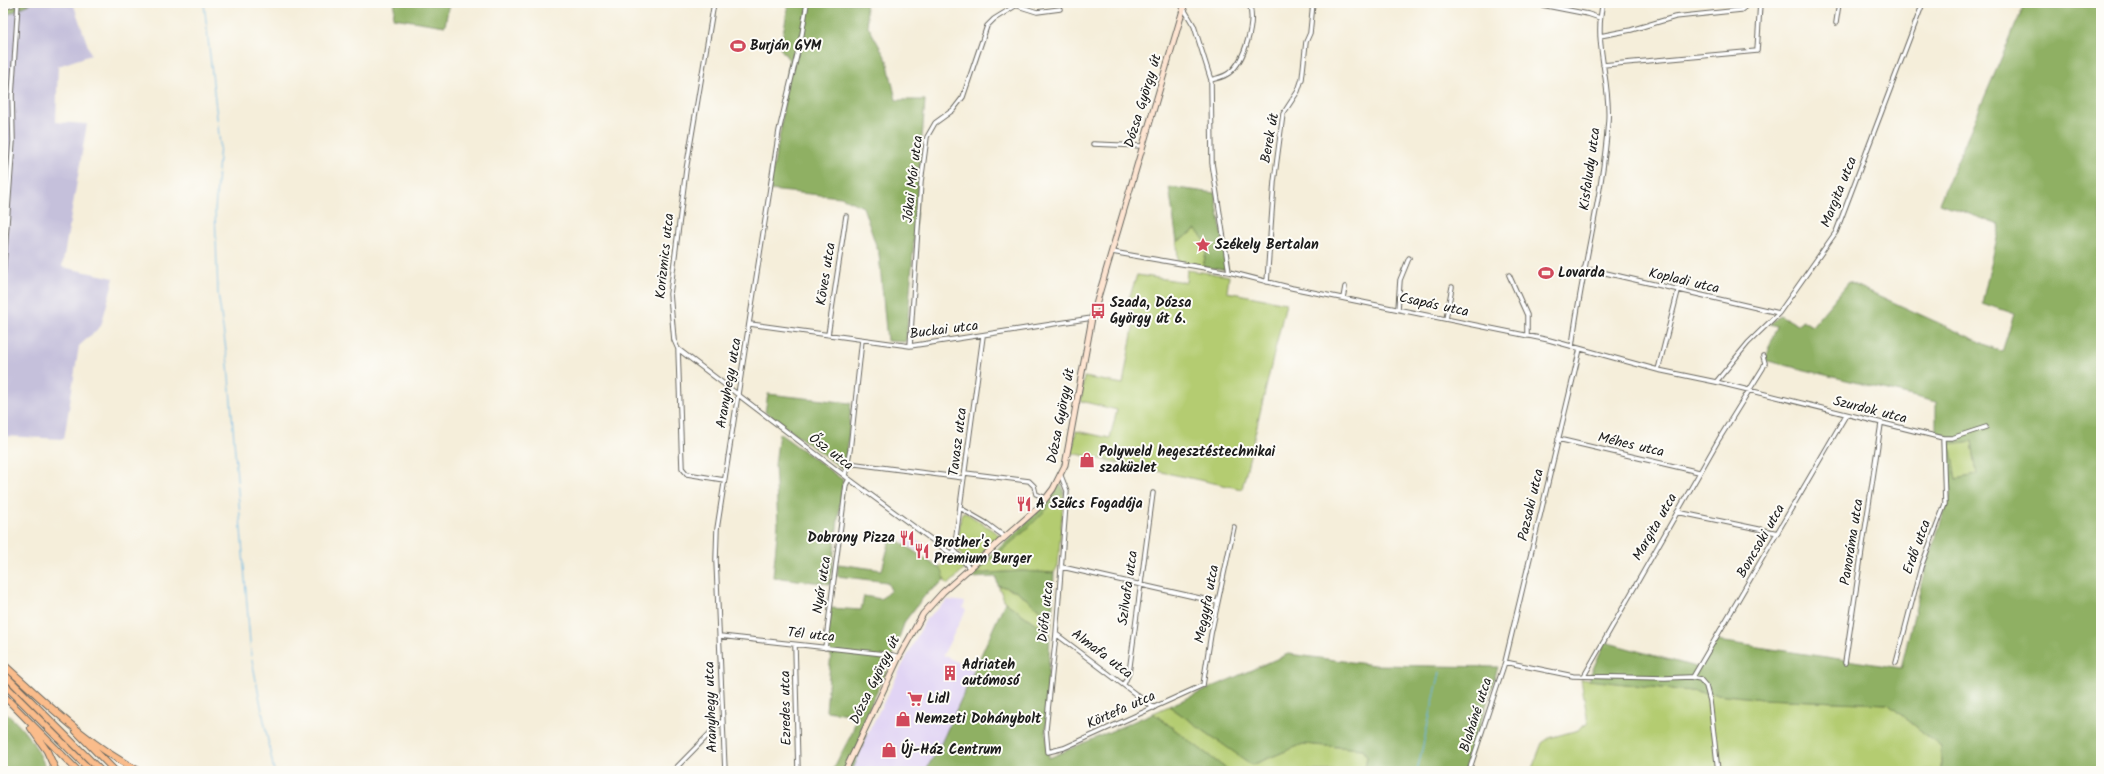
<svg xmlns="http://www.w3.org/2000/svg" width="2104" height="774" font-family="Kalam,sans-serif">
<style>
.built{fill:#e1d4f4}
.industrial{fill:#c5c0db}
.green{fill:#b4cc71;stroke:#687446}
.forest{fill:#8fb063;stroke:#566640;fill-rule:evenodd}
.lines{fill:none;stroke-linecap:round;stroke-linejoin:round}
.stream{stroke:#6eb7e6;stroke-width:1}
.minor-casing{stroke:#68665e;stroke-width:5.5}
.tertiary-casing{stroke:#68665e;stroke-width:6}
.secondary-casing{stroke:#68665e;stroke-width:7}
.motorway-casing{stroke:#68665e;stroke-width:8}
.minor{stroke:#fff;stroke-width:3.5}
.tertiary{stroke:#fff;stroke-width:4}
.secondary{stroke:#fde4d1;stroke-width:5}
.motorway{stroke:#fabc8b;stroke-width:6}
.labels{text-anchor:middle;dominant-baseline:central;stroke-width:4;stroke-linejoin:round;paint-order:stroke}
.poi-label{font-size:14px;font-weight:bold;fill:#1c1c1c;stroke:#fdfcf7;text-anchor:start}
.street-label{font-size:14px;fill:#1c1c1c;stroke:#fdfcf7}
</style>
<rect width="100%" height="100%" fill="#fdfcf7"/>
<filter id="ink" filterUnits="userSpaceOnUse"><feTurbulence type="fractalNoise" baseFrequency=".025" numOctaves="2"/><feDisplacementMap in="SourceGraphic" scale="8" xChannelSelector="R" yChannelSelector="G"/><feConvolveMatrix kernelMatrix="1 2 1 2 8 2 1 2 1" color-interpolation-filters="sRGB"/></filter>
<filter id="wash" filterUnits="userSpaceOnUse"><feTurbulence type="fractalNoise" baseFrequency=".012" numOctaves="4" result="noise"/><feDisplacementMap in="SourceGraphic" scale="16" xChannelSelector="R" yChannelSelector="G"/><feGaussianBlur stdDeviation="0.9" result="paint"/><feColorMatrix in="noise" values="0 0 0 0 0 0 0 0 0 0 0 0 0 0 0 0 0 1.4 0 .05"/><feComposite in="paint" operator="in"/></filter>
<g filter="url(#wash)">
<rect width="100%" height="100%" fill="#f5eeda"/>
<!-- built -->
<path class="built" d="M909,534L923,545L918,552L903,541Z
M948,600L965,602L963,608L966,610L943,655L974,670L939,748L925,771H852L867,735L926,619Z"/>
<!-- industrial -->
<path class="industrial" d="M31,3H73L91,55L58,66L56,122L87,124L62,267L114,278L101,326L79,346L64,439L3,436V17Z"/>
<!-- green -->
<path class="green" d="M1196,230L1208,244L1203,267L1178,263L1177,242Z
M1187,270L1229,276L1227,292L1286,303L1242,489L1072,453L1076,431L1110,438L1117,410L1081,401L1084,377L1123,384L1134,323L1129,322L1131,309L1126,307L1137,275L1186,282Z
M1972,441L1977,475L1955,479L1950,444Z
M1064,492L1058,566L1054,573L1022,571L973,574L1026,530Z
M963,512H965L1001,536L972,563L966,562L957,548L961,515Z
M960,561L965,565L964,570L948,585C943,580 944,574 939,568L947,562Z
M998,585L1017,591L1052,620L1050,634L1005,602Z
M1581,679L1763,699L1888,704L1941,747V771H1531L1542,743L1549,738L1578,730L1588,723Z
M1169,706L1252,765L1303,744L1363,749L1367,757L1364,771H1229L1153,713Z"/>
<!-- forest -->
<path class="forest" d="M3,3H31L3,17Z
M395,3H449L445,26L393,18Z
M789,3H865L868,26L887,60L896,100H925L906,342L887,341L879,254L863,207L841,197L769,190L781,128L789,60L780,48Z
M2025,3H2101V771H1941V747L1888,704L1763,699L1588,680L1605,642L1699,668L1717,641L1901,668L1926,566L1951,492L1948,436L1936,432V402L1764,360L1777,326L1770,324L1780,315L1798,325L1802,320L1812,326L1849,282L2002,352L2014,314L1982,303L2000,225L1939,203ZM1972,441L1977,475L1956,479L1950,444Z
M1169,187L1215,193L1228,270L1203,267L1208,244L1196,230L1177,242Z
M768,394L851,403L847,456L844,470L765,412Z
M779,433L843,480L830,584L773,577L778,524L775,465Z
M1061,483L1064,492L1026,530L974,574L1022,571L1054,573L1052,620L1017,591L998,585L996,577L965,578C998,548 1035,520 1061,483Z
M891,536L939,568L943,572L944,581L926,594L905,621L889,666L866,715L861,732L867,735L852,771H832L852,733L857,715L826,711L831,652L826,642L831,608L861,610L864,596L881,599L891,590L887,582L837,576L838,564L882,570Z
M1005,602L1050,634L1046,729L1049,758L1153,713L1229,771H925L939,748Z
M1288,654L1374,665L1498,667L1466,771H1364L1367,757L1363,749L1303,744L1252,765L1169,706Z
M3,710C21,726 40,747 46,771H3Z"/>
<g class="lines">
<!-- stream -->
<path class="stream" d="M204,3L220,144L215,211L218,293L228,364L251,655L274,771
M1417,771L1440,672"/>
</g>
</g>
<g filter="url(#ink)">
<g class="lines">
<defs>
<path id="minor" d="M714,3L686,170L670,294L674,340L678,349L682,468L687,474L724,480
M864,3V5
M1532,3L1588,14L1600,18
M1018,6L1037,12L1060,9
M1184,9L1194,26L1211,80L1212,163L1229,272
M1836,23L1839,3
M1600,36L1631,30L1675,17L1741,10L1750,3
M1603,65L1757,51L1760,3
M1211,80C1217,78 1224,77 1229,73C1245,61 1256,22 1249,3
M1093,144L1142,146
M1112,252L1229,272L1292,288L1549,340L1658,370L1716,382L1943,438H1952L1986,427
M1584,268L1779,313
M1509,275L1527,315V336
M3,278L13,141L12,96L18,3
M1267,282L1274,182L1283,114L1298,91L1302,79L1306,42L1310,33L1313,3
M1343,298L1345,287
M1398,309L1400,280L1409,258
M1446,319L1452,287
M750,324L910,346L1092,318
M828,335L846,216
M910,346L921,182L927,137L935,123L953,110L963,97L987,26L994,19L1020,3
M1572,347C1581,271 1603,197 1608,121C1611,81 1593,43 1603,3
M678,349L849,479L950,553L956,552L970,569
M1658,370L1678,291
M1716,382L1748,343L1779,313L1836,232L1923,3
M1558,439L1699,472
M848,463L964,478
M965,473L1029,481L1034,486L1036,494L1046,498
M845,476L850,450L862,340
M1061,476L1067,491L1056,634L1046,729L1048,752L1064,748L1203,685L1211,634L1234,527
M960,508L986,523L1005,537
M1677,512L1778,533
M954,551L983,336
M1062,567L1217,602
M1056,634L1154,708
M720,636L893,655L899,657
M795,645L798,771
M825,648L846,485L849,479
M1505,662L1573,676L1665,678L1690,677L1700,679L1706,686L1710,701L1718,771
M1845,663L1881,424
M1896,663L1921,567L1945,504L1943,438
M1584,676L1719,439L1763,368L1765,363L1763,356
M1693,677L1846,415
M1124,684L1129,673L1153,493
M673,771L721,722
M725,771L716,560L717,529L779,131L802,34L807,3
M1469,771L1505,662L1580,349"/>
<path id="tertiary" d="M3,8L17,3"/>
<path id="secondary" d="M845,771L899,657L923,614L943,592L1040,506L1053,489L1065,465L1092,318L1185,3"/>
<path id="motorway" d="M3,664C44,701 89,746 139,771
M3,673L101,771
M3,683L91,771
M3,695L78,771
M31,728L47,751L56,771
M76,731L115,771"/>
</defs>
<!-- minor casing -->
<use href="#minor" class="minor-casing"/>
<!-- tertiary casing -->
<use href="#tertiary" class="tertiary-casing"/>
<!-- secondary casing -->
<use href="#secondary" class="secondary-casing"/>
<!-- motorway casing -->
<use href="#motorway" class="motorway-casing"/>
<!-- minor -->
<use href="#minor" class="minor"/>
<!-- tertiary -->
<use href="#tertiary" class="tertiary"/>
<!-- secondary -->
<use href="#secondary" class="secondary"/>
<!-- motorway -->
<use href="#motorway" class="motorway"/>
</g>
</g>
<!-- icons -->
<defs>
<symbol id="stadium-bare" viewBox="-9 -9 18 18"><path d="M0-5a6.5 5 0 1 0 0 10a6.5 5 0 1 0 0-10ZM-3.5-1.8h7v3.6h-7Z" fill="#d1495b" stroke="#fdfcf7" stroke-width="2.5" paint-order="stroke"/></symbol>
<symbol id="sight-bare" viewBox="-9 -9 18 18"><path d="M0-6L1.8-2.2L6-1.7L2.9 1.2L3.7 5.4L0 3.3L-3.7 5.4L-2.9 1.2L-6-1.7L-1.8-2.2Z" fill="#d1495b" stroke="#fdfcf7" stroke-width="2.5" paint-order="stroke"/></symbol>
<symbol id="bus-bare" viewBox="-9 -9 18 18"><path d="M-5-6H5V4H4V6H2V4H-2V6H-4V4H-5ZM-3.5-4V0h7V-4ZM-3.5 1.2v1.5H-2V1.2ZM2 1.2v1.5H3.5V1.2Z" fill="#d1495b" stroke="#fdfcf7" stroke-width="2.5" paint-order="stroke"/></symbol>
<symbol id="shop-bare" viewBox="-9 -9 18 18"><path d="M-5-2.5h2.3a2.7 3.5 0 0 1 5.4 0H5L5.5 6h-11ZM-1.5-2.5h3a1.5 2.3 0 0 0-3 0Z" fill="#d1495b" stroke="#fdfcf7" stroke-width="2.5" paint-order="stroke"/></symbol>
<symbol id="restaurant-bare" viewBox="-9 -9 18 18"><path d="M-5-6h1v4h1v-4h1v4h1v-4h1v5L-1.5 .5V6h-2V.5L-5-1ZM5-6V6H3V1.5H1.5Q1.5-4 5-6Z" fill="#d1495b" stroke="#fdfcf7" stroke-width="2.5" paint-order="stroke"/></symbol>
<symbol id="building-bare" viewBox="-9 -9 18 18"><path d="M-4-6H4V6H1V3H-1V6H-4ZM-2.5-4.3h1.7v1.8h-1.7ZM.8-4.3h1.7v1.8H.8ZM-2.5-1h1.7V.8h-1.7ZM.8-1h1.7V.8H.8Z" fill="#d1495b" stroke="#fdfcf7" stroke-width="2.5" paint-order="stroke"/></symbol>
<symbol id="supermarket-bare" viewBox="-9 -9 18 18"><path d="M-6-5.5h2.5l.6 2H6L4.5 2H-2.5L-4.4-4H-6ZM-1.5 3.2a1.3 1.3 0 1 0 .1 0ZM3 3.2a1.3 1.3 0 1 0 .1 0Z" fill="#d1495b" stroke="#fdfcf7" stroke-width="2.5" paint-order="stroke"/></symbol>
</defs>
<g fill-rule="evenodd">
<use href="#stadium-bare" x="727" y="35" width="22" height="22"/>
<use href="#sight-bare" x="1192" y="234" width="22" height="22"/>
<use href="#stadium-bare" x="1535" y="262" width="22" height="22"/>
<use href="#bus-bare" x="1087" y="300" width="22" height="22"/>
<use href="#shop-bare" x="1076" y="449" width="22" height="22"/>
<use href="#restaurant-bare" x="1013" y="493" width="22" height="22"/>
<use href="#restaurant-bare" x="896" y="527" width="22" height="22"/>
<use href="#restaurant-bare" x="911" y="540" width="22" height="22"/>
<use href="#building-bare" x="939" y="662" width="22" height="22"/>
<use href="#supermarket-bare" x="904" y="688" width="22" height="22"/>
<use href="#shop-bare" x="892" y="708" width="22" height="22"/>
<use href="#shop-bare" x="878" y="739" width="22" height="22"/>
</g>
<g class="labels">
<!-- poi labels -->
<g class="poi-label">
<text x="750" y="46">Burján GYM</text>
<text x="1215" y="245">Székely Bertalan</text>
<text x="1558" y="273">Lovarda</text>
<text x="1110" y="303">Szada, Dózsa<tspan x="1110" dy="16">György út 6.</tspan></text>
<text x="1099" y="452">Polyweld hegesztéstechnikai<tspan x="1099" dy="16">szaküzlet</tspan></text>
<text x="1036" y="504">A Szűcs Fogadója</text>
<text x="895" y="538" text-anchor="end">Dobrony Pizza</text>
<text x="934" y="543">Brother's<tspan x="934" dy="16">Premium Burger</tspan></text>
<text x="962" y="665">Adriateh<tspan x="962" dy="16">autómosó</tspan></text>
<text x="927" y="699">Lidl</text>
<text x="915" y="719">Nemzeti Dohánybolt</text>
<text x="901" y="750">Új-Ház Centrum</text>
</g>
<!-- street labels -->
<g class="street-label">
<text transform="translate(1143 101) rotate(-73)">Dózsa György út</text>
<text transform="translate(1270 138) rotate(-80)">Berek út</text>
<text transform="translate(1590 169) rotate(-82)">Kisfaludy utca</text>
<text transform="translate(913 179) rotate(-83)">Jókai Mór utca</text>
<text transform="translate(1839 192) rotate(-68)">Margita utca</text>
<text transform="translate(665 256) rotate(-84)">Korizmics utca</text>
<text transform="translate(826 274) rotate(-81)">Köves utca</text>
<text transform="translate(1684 281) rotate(13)">Kopladi utca</text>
<text transform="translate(1434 305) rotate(12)">Csapás utca</text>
<text transform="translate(944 330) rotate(-7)">Buckai utca</text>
<text transform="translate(729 383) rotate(-80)">Aranyhegy utca</text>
<text transform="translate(1870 410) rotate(14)">Szurdok utca</text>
<text transform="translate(1061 416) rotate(-79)">Dózsa György út</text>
<text transform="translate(958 442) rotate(-83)">Tavasz utca</text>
<text transform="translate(1631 445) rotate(13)">Méhes utca</text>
<text transform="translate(831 452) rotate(37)">Ősz utca</text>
<text transform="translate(1531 505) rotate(-77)">Pazsaki utca</text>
<text transform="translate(1655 527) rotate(-60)">Margita utca</text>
<text transform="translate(1761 541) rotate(-60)">Boncsoki utca</text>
<text transform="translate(1852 542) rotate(-81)">Panoráma utca</text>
<text transform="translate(1917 547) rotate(-70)">Erdő utca</text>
<text transform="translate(822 585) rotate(-81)">Nyár utca</text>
<text transform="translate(1128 588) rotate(-82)">Szilvafa utca</text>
<text transform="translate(1207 604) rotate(-79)">Meggyfa utca</text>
<text transform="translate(1046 612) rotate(-84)">Diófa utca</text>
<text transform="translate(811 635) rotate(6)">Tél utca</text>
<text transform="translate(1102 654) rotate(37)">Almafa utca</text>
<text transform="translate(875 680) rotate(-64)">Dózsa György út</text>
<text transform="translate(711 707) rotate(-92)">Aranyhegy utca</text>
<text transform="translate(786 708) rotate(-91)">Ezredes utca</text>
<text transform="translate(1121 710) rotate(-24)">Körtefa utca</text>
<text transform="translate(1476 715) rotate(-72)">Blaháné utca</text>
</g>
</g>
<!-- margin -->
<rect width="2104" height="774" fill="none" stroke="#fdfcf7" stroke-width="16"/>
</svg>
